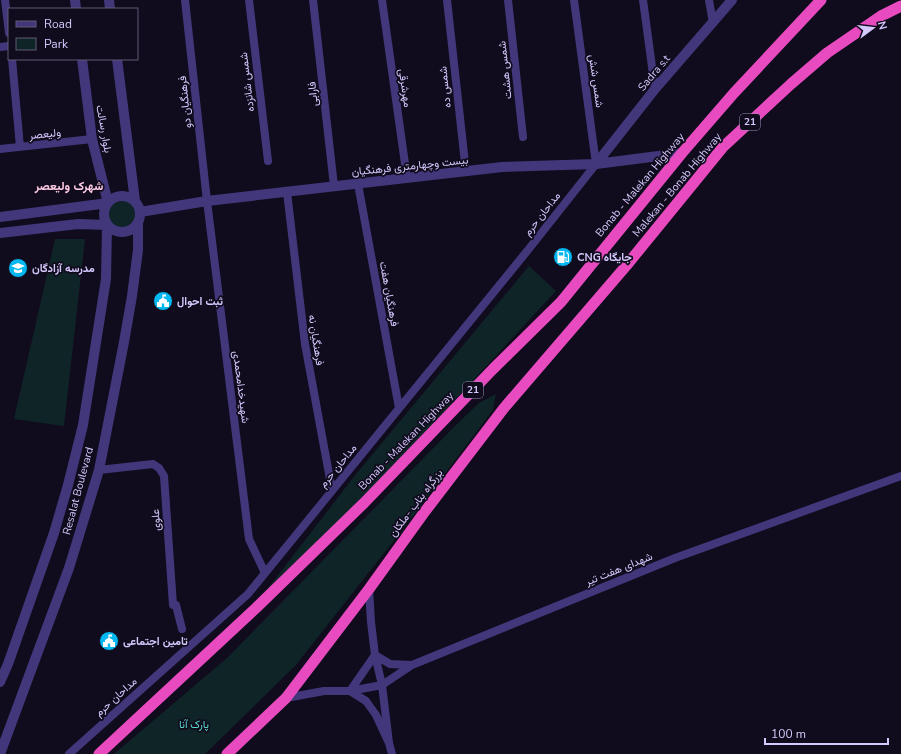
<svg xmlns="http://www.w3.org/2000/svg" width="901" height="754" font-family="'Nunito Sans',Vazirmatn,sans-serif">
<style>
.green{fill:#0f2427}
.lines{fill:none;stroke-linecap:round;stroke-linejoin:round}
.minor{stroke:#43377c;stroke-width:8}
.tertiary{stroke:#43377c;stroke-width:10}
.trunk{stroke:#e84bc0;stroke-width:11}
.labels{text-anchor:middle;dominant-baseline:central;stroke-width:3.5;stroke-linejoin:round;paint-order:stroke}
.shield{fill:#110c1d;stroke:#9b90ba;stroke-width:1}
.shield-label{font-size:10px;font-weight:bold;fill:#d6c9fe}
.street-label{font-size:11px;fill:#d6c9fe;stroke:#110c1d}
.poi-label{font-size:11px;font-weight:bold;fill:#d6c9fe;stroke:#110c1d;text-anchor:start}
.park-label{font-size:11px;fill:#57dcce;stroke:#110c1d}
.neighbourhood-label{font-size:12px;font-weight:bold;fill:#fecbe4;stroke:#110c1d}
</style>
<rect width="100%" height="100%" fill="#110c1d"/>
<!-- green -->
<path class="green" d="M108 215a14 14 0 1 1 28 0a14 14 0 1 1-28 0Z
M55,239H85L64,426L14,419Z
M529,266L556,291L361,501L265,592L356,474Z
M496,394L493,410L407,524L295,666L205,754H114L227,658L455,426L479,403Z"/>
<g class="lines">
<!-- minor -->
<path class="minor" d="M5,0L9,33
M185,0L207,201L249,539L265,573
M249,0L268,161
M313,0L334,186
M382,0L407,178
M447,0L466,172
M508,0L523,137
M643,0L655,89
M709,0L713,23
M0,47L9,46
M12,59L20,147
M0,149L92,139
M358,184L399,408
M287,192L305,344L332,490
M99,470L153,464L159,468L164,476L173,605H176L182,629
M375,655L390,664L412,665
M350,691L382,685L412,665L675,558L901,476
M350,691L375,655
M286,698L324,691H350L366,701L376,715L389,743L382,685L375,655L371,622L369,589
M389,743L392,754
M69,754L248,594L528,250L596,164L574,0"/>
<!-- tertiary -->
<path class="tertiary" d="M75,0L76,9
M109,0L110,9
M117,59L135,201
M596,164L655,89L732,0
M104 214a18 18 0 1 1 36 0a18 18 0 1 1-36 0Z
M140,212L207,201L502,167L596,164L682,153
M0,217L108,203L92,139L82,59
M0,233L78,224L107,225L106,279L83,425L68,485L54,533L8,664L0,682
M0,754L69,568L99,470L124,342L132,296L138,250V224"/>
<!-- trunk -->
<path class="trunk" d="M99,754L256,608L364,503L493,369L561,302L682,153L734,93L821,0
M227,754L286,698L369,589L423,514L504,408L626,266L723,147L791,84L827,53L881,16L901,6"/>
</g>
<!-- icons -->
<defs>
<symbol id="fuel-disc" viewBox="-11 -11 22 22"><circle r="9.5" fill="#03b7f0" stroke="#110c1d"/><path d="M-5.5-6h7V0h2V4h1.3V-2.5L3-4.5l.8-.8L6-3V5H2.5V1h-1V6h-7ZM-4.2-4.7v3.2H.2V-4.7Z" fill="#fff"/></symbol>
<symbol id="school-disc" viewBox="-11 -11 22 22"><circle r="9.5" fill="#03b7f0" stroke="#110c1d"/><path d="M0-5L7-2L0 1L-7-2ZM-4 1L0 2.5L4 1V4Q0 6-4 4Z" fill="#fff"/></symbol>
<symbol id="civic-disc" viewBox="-11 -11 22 22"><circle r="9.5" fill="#03b7f0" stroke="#110c1d"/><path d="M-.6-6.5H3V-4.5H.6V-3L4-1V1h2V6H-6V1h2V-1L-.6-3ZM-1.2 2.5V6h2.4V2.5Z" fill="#fff"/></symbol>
</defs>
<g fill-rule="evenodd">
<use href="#fuel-disc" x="552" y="246" width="22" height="22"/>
<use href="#school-disc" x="7" y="257" width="22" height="22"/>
<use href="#civic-disc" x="152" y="290" width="22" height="22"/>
<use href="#civic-disc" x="98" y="630" width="22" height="22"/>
</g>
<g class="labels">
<!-- shield labels -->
<g class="shield">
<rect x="740" y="114" width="20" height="16" rx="3"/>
<rect x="463" y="382" width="20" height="16" rx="3"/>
</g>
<g class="shield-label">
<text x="750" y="122">21</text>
<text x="473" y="390">21</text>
</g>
<!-- street labels -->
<g class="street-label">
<text transform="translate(505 70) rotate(-96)">شمس هشت</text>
<text transform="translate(654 73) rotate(-50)">Sadra s.t</text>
<text transform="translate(596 81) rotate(82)">شمس شش</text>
<text transform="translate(247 82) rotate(-97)">شمس شانزده</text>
<text transform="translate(445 87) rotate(-96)">شمس ده</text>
<text transform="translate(405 88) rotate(82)">مهرشرقی</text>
<text transform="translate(313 94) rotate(-96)">فارابی</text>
<text transform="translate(185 102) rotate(-96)">فرهنگیان دو</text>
<text transform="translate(104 129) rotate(80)">بلوار رسالت</text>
<text transform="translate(45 134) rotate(-6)">ولیعصر</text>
<text transform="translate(410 166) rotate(-6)">بیست وچهارمتری فرهنگیان</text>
<text transform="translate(640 185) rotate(-50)">Bonab - Malekan Highway</text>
<text transform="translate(677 185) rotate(-50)">Malekan - Bonab Highway</text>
<text transform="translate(542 214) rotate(-52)">مداحان حرم</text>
<text transform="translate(389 294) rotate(80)">فرهنگیان هفت</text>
<text transform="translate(316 340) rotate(81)">فرهنگیان نه</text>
<text transform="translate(241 387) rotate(83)">شهیدخدامحمدی</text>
<text transform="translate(406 441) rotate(-46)">Bonab - Malekan Highway</text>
<text transform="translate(338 466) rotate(-51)">مداحان حرم</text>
<text transform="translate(78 491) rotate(-75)">Resalat Boulevard</text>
<text transform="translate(416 503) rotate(-53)">بزرگراه بناب -ملکان</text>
<text transform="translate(156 520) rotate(-94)">علوی</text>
<text transform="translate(619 569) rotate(-22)">شهدای هفت تیر</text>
<text transform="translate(116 697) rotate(-42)">مداحان حرم</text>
</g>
<!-- poi labels -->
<g class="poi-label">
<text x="577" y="257">CNG جایگاه</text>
<text x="32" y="268">مدرسه آزادگان</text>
<text x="177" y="301">ثبت احوال</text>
<text x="123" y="641">تامین اجتماعی</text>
</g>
<!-- park labels -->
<g class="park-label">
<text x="194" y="724">پارک آنا</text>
</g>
<!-- neighbourhood labels -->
<g class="neighbourhood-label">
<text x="69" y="186">شهرک ولیعصر</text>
</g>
</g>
<!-- legend -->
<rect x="8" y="8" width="130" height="52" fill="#110c1d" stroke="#605877"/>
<rect x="16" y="21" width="20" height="6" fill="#43377c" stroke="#605877"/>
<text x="44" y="28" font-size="12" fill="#d6c9fe">Road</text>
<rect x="16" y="38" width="20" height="12" fill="#0f2427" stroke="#605877"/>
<text x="44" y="48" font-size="12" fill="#d6c9fe">Park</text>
<!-- north arrow -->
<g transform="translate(873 28) rotate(75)" stroke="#110c1d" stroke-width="3" paint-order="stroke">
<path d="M0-3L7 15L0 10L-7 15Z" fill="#d6c9fe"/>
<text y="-6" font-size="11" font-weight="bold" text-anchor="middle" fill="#d6c9fe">N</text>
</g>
<!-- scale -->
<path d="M765 738v6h123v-6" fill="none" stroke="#d6c9fe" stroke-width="2"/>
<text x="771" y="738" font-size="12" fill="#d6c9fe" stroke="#110c1d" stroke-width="3" paint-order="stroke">100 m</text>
</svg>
